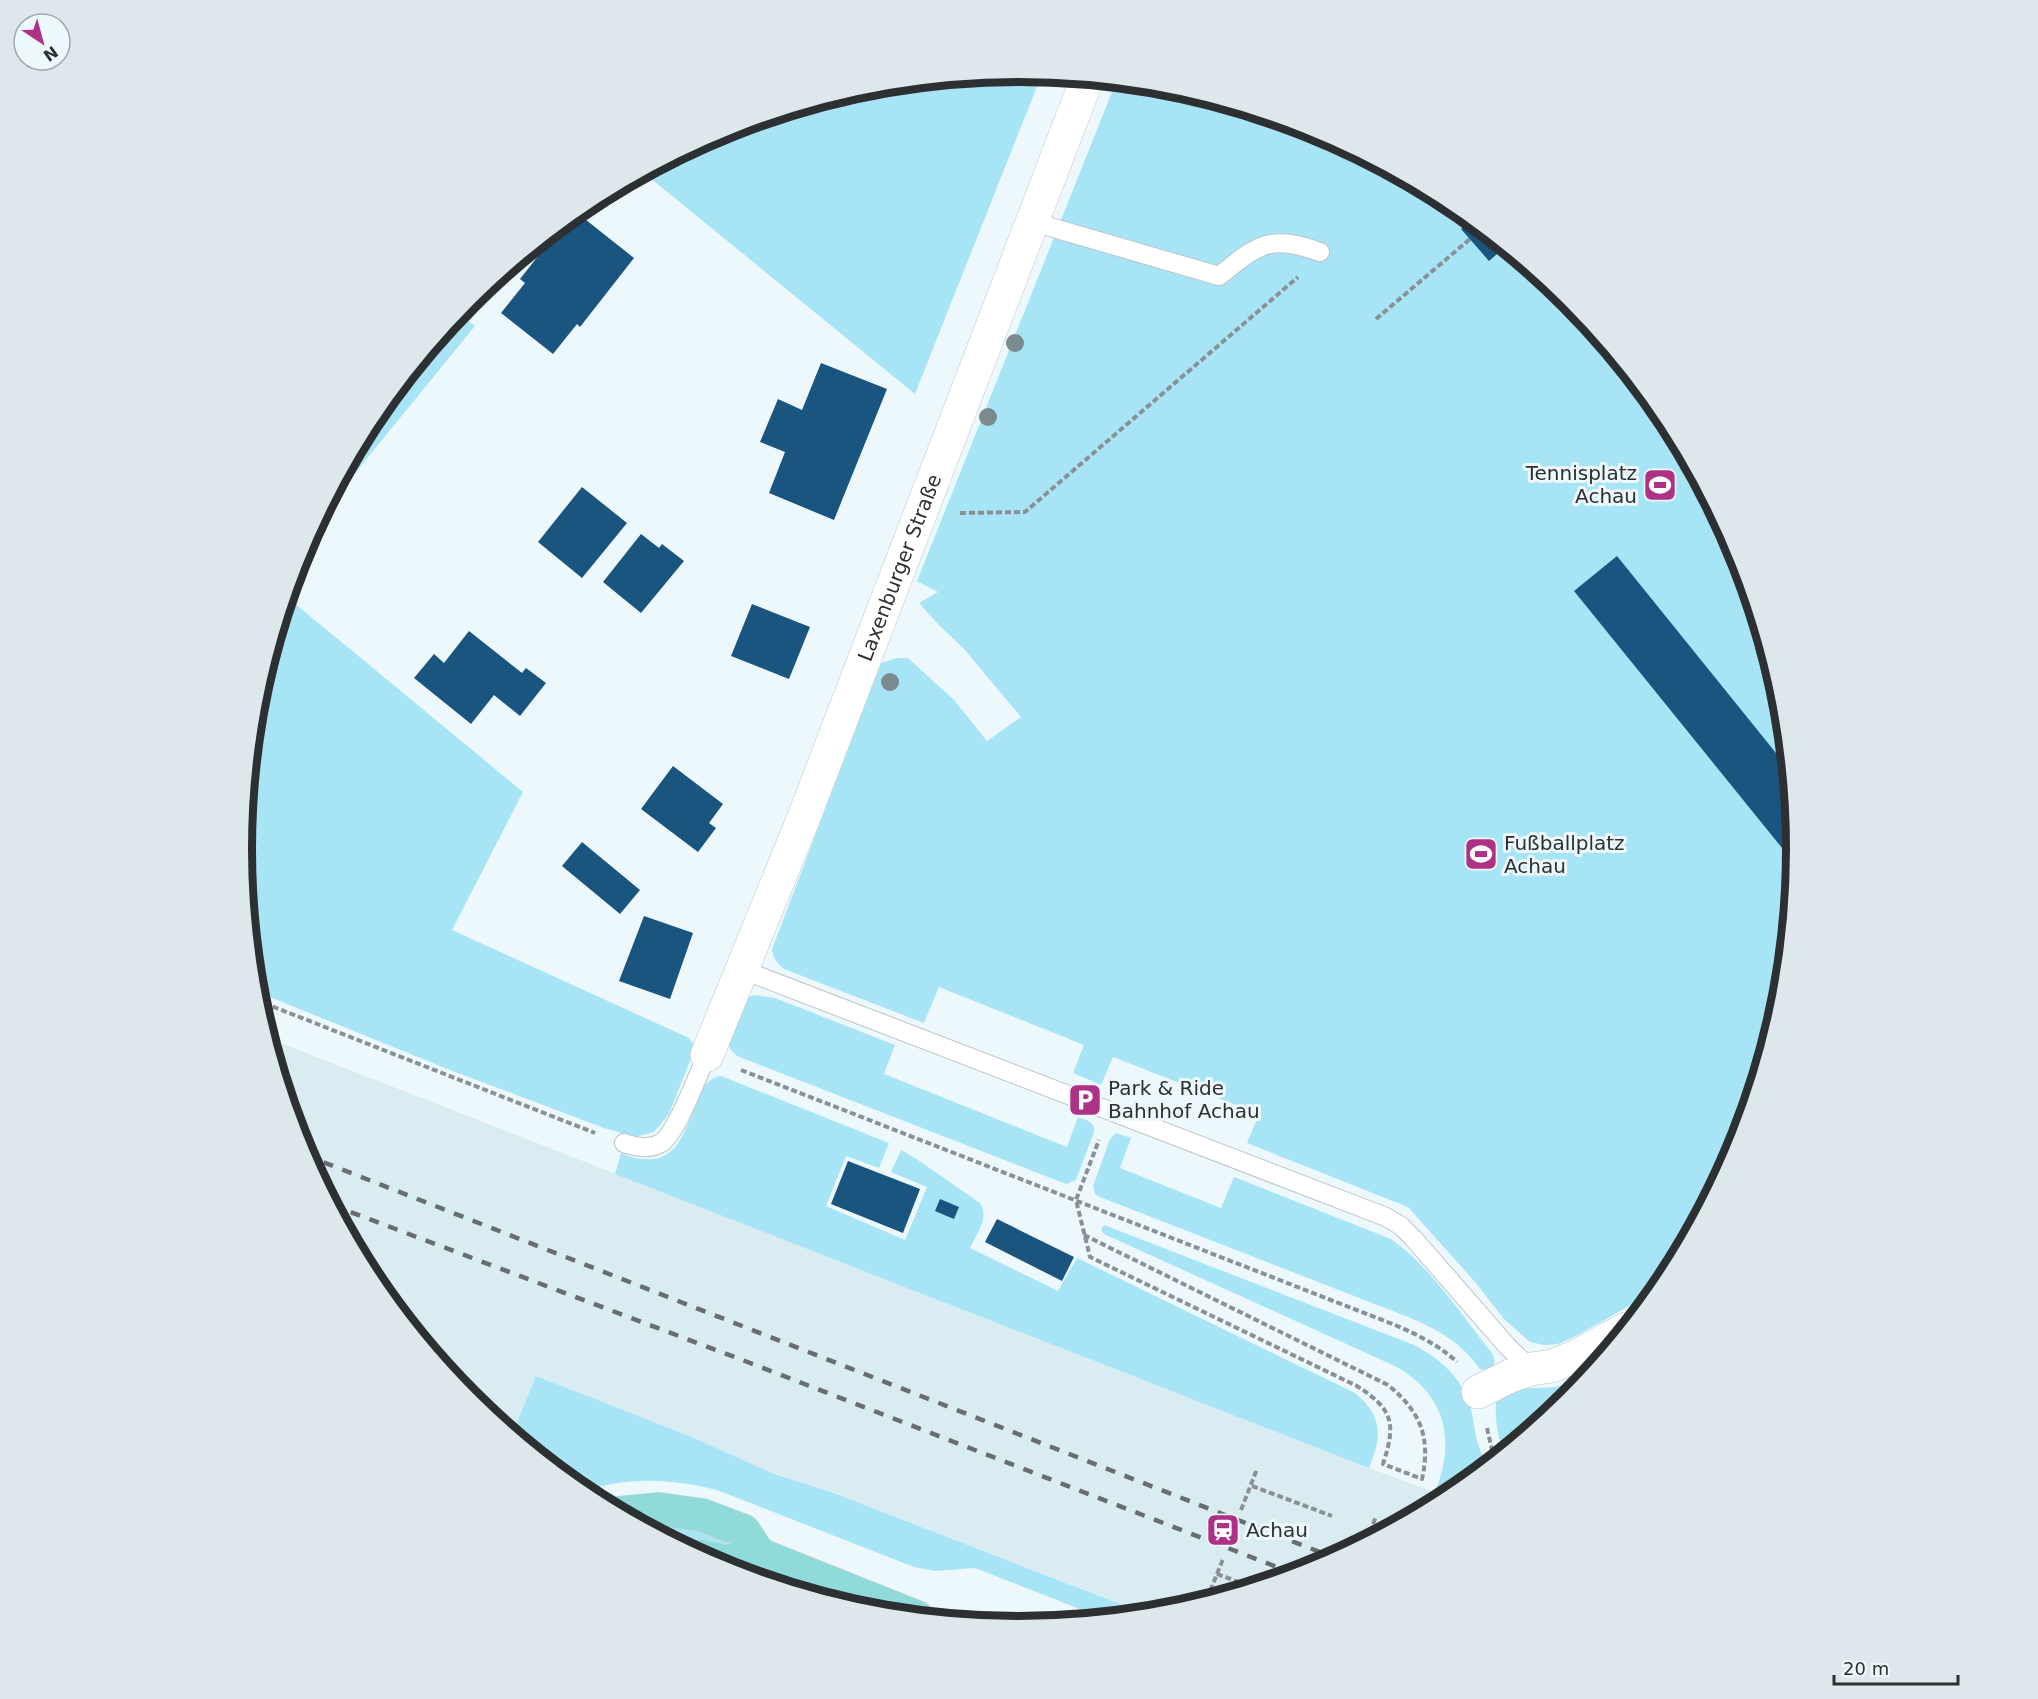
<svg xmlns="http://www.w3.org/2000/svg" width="2038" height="1699" font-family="'DejaVu Sans',sans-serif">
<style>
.built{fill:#d9ecf2}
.green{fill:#a7e4f6}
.building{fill:#19557e}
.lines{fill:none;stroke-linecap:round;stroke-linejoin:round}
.lane-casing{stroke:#bbc5c8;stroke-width:20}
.street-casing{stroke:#bbc5c8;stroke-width:34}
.primary-casing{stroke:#d5d6d6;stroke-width:34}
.path{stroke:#899194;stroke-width:4;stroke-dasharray:6 3;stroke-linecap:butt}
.lane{stroke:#fff;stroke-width:18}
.street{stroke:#fff;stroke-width:33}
.primary{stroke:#90dada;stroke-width:33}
.rail{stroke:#676d70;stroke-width:4.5;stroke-dasharray:10 10;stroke-linecap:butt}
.tree{fill:#7a8a8f}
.labels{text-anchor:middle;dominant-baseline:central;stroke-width:6;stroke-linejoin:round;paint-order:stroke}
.poi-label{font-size:20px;fill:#2c3032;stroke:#edf8fc;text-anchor:start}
.street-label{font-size:20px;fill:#2c3032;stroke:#edf8fc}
.rim{fill:none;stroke:#2c3032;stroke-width:8}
</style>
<rect width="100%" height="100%" fill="#edf8fc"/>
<!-- built -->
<path class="built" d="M268,1038L1369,1468L1448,1497L1316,1568L1170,1612L1147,1614L831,1492L774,1474L537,1376L512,1435L469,1399L372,1281L301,1147Z"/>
<!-- green -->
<path class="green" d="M1019,72L1042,74L915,394L644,173L722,131L868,87Z
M1116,82L1171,87L1317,131L1451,203L1569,300L1666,418L1737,552L1782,698L1796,850L1781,1002L1737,1147L1665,1282L1659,1289L1576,1336L1558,1344L1544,1345L1530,1342L1504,1319L1475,1282L1408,1207L1247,1143L1259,1114L1113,1057L1101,1085L1073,1073L1084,1045L939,987L924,1023L784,969C777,963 773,959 772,949L881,663L897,658H908L954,700L987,741L1021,717L964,649L936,622L919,603L938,592L917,581Z
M458,313L475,326L320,516L373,417Z
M287,597L523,792L452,930L689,1038L695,1046L694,1051L669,1114L654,1132L635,1137L604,1128L450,1070L255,991L242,849L257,697Z
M754,995L775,998L895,1045L884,1074L1067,1147L1078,1117C1086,1120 1096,1122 1094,1132L1076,1180L1066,1184L737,1056L731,1050L727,1042L747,998Z
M721,1076L889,1143L879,1168L846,1156L826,1206L905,1240L927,1187L891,1172L901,1150L918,1160L980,1203C990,1218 976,1234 970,1248L1058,1291L1077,1258L1355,1393C1383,1416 1382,1437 1369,1468L615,1174L621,1153C628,1156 636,1159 644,1159C697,1165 686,1079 721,1076Z
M1116,1133L1131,1138L1120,1168L1221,1208L1234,1177L1391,1239C1431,1267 1462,1316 1492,1353C1498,1363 1492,1374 1480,1369C1461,1342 1437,1329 1408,1317L1100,1197L1095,1194L1093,1186L1110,1139Z
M1104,1225L1414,1345C1442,1360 1465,1380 1472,1413C1475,1432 1477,1448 1488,1465L1448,1497L1435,1492C1456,1440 1446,1396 1397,1367L1104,1234L1101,1230Z
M1591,1373L1569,1400L1504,1452C1497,1436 1495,1418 1496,1401C1516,1382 1536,1391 1560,1386C1571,1384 1581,1378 1591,1373Z
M536,1376L689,1436L774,1474L831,1492L1128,1607L1111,1618L1105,1619L975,1568L935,1571L914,1567L717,1490C672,1479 627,1476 583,1492L512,1435Z
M642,1525L692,1526L736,1542L728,1550L690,1539L664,1537Z"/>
<!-- building -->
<path class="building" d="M576,212L634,258L580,327L577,324L553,354L501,313L525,283L520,279L568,218Z
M1472,220L1505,247L1489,261L1461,229Z
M821,363L887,389L834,520L769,493L785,452L760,442L778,399L802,410Z
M582,487L627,523L582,578L538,542Z
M641,534L659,548L662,544L684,561L641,613L603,582Z
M1617,556L1788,768L1796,850L1795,864L1574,591Z
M752,604L810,627L789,679L731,656Z
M469,631L522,673L526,668L546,683L520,716L494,695L471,724L414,678L434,654L444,663Z
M673,766L723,804L709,823L716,828L698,852L641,809Z
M582,842L640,890L620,914L562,866Z
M644,916L693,933L670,999L619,981Z
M848,1161L920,1189L903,1233L831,1204Z
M940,1199L959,1207L954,1219L935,1211Z
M997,1219L1074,1257L1062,1281L985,1242Z"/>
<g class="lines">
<defs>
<path id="lane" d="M1033,222L1219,276C1259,244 1269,234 1320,252
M743,970L1386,1217L1401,1226L1414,1239L1507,1346L1531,1369
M624,1143C636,1147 649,1150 661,1143C677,1133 698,1074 707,1055"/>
<g id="street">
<path id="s1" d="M707,1055L802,822L1087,79"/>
<path d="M1478,1392L1510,1376L1531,1369L1552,1366L1577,1356L1626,1329"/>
<path d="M782,1586L789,1566"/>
</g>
<path id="primary" d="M619,1513L659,1509L702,1515L744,1531L759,1554L917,1617
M699,1556L727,1562L759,1554"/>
</defs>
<!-- lane casing -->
<use href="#lane" class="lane-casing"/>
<!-- street casing -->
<use href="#street" class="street-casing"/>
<!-- primary casing -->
<use href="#primary" class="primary-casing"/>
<!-- path -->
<path class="path" d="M1376,319L1470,239
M960,513L1025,512L1298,277
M256,1000L595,1133
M741,1070L1395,1325C1418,1335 1439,1345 1457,1362
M1084,1235L1388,1385C1421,1412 1431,1438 1422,1479L1383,1464C1396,1424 1394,1410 1357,1386L1090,1257L1076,1200L1099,1140
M1487,1428L1492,1450L1497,1458
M1252,1486L1332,1516
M1241,1510L1257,1469
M1367,1541L1376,1516
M1217,1574L1252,1587
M1207,1599L1223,1559"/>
<!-- lane -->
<use href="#lane" class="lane"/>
<!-- street -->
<use href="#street" class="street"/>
<!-- primary -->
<use href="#primary" class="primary"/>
<!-- rail -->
<path class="rail" d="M305,1155L1335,1558
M332,1205L745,1361L1295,1574"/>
</g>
<!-- trees -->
<g class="tree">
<circle cx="1015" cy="343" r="9"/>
<circle cx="988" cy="417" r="9"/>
<circle cx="890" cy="682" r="9"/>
</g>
<!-- icons -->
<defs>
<symbol id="stadium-square" viewBox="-11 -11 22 22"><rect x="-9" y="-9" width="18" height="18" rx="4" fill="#ad3285" stroke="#edf8fc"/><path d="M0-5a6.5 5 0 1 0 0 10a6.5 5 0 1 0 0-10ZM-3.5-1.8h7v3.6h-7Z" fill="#fff"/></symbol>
<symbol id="parking-square" viewBox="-11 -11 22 22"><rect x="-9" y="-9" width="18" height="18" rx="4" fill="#ad3285" stroke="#edf8fc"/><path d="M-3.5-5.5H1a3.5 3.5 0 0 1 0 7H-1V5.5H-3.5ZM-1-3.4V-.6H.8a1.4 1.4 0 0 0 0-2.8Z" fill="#fff"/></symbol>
<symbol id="station-square" viewBox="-11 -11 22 22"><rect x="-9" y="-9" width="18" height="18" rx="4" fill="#ad3285" stroke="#edf8fc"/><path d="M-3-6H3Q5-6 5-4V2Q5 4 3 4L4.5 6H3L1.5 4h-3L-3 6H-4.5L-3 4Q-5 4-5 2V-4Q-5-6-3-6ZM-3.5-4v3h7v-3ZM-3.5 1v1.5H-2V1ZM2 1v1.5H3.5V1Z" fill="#fff"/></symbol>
</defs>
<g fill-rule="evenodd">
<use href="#stadium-square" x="1641" y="466" width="38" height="38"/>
<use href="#stadium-square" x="1462" y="835" width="38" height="38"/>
<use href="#parking-square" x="1066" y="1081" width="38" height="38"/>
<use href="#station-square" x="1204" y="1511" width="38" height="38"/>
</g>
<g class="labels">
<!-- poi labels -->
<g class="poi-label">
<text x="1637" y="473" text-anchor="end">Tennisplatz<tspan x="1637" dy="23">Achau</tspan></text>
<text x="1504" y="843">Fußballplatz<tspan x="1504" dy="23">Achau</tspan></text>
<text x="1108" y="1088">Park &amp; Ride<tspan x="1108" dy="23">Bahnhof Achau</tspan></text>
<text x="1246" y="1530">Achau</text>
</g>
<!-- street labels -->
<g class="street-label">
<text stroke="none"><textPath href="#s1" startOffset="524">Laxenburger Straße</textPath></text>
</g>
</g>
<!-- crop -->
<path d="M0 0H2038V1699H0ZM252 849a767 767 0 1 1 1534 0a767 767 0 1 1-1534 0Z" fill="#dee8ec" fill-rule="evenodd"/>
<path class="rim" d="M252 849a767 767 0 1 1 1534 0a767 767 0 1 1-1534 0Z"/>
<!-- north arrow -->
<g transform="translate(42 42) rotate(144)"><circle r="28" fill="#edf8fc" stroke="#a0a8ab" stroke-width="1.5"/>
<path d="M0-4.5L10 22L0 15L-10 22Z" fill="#ad3285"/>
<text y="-9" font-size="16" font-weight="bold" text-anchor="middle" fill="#2c3032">N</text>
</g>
<!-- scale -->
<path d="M1834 1675v9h124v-9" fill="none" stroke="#2c3032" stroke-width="3"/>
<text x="1843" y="1675" font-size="18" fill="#2c3032" stroke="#edf8fc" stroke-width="4.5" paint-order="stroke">20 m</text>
</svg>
